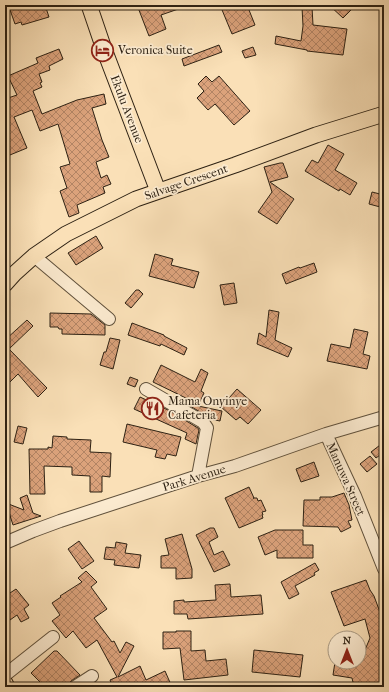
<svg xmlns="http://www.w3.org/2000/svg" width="389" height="692" font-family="'IM FELL French Canon',serif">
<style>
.building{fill:url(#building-cross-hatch);stroke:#2d2113}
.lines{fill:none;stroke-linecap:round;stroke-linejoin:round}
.minor-casing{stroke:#60513c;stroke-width:14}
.major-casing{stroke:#2d2113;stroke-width:17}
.minor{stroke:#fcebd0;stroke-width:12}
.major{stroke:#fae0b7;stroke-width:15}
.labels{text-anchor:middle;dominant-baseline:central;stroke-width:3.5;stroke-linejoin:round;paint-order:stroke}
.poi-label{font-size:12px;fill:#2d2113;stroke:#fcebd0;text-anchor:start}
.street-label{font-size:12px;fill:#2d2113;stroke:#fcebd0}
</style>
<defs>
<pattern id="building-cross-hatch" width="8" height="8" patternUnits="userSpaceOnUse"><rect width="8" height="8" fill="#dba27b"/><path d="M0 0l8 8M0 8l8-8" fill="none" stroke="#b28464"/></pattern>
</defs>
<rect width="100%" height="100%" fill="#fae0b7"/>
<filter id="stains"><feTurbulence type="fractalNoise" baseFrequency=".005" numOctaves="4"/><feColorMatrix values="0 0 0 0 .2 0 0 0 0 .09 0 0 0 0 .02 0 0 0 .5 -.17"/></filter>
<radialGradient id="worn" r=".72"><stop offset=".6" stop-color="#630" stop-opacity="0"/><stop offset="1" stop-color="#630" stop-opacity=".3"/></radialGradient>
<!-- building -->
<path class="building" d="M15,5H45L49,17L22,25L21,22L15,24L9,7Z
M137,5H187V6L161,15L166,29L149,36Z
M220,5H247L255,25L232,34Z
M329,5H356L343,18Z
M302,7H312L313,25L347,29L343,55L307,51V50L275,44L276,36L301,41L303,26Z
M219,45L222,52L184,66L182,59Z
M253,47L256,55L245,58L242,51Z
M59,49L63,59L49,66L50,70L39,74L42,82L40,83L42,87L33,91L42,114L77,100L104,94L106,104L92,108L102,140L109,157L96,162L101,178L107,175L111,184L103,187L105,193L77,205L79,213L69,217L60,191L67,188L60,167L70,164L58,124L40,131L32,110L14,117L27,148L5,157V99L17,95L8,76L38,63L36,58Z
M206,76L212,82L219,76L250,111L234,125L215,104L208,110L197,98L204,91L198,84Z
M328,145L344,154L335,170L357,183L350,195L340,189L339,191L305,171L312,160L318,163Z
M280,163H283L288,177L270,182L294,199L277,224L258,212L272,192L264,167Z
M372,192L384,195V208L369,204Z
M96,236L103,248L76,265L68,253Z
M155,254L173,259L171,265L199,272L194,288L149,276Z
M314,263L317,272L286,284L282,274L299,267L300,268Z
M234,283L237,303L224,305L220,285Z
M136,290H139L143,294L131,308L125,303Z
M269,310L279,312L275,340L292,348L288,357L257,344L259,333L266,337Z
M50,313L91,314L105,325V335L62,334V329H59L58,327H50Z
M27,320L33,326L9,349L47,388L38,397L18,374L10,382L5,378V340Z
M132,323L164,335V336L187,348L184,355L161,344L160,346L128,335Z
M354,329L368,332L363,354L370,356L367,369L327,361L331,344L350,348Z
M110,338L120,340L113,369L100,365L104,352H106Z
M161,365L195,382L201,369L208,373L201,391L204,393L198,406L222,411L220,421L210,419L207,416L190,406L192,401L153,382Z
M130,377L138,380L135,387L127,384Z
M237,389L261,410L248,424L240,417L236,420L221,407Z
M140,397L168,410L198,428L199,430L196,444L185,439L187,433L134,409Z
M127,424L181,437L176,456L167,454L165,459L155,457L157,450L123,442Z
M18,426L27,428L23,444L14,442Z
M53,436L67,437V439L91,440L90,452L111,453L110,477L102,476V492H90V476L72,475V467L44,466L45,494H30L29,449H48V447L52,448Z
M384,442V452L376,458L371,452Z
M370,456L377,464L367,472L360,464Z
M314,462L319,476L301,482L296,469Z
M249,487L254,498H253H257L258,501L261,500L266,511L262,512L263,515H262L263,518L239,528L225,498Z
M344,493L349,505L352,520L348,521L351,527L341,532L338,527L303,526L304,500H320V497H332Z
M27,495L33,513L41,516L13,525L6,503L24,510L20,498Z
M210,528H214L218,537L209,542L214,555L223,551L230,565L214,572L196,535Z
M275,530H303V545H313V558H277V550L265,555L258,537Z
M182,534L192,569V578L176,579V568H161V556L169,555L165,539Z
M79,541L94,561L82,569L68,549Z
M116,542L127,544L125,553L141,555L139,568L114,565L115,560L104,559L106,547L115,548Z
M315,563L319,570L314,573L315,575L295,586L299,594L289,599L281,582Z
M86,571L97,582L91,587L107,609L94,618L112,642L114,641L120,653L126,642L134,646L118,677L140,666L146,680L165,671L172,687H113L110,680L117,677L97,640L86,648L73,631L66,638L52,621L60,615L52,603L61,597L60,596L82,582L78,578Z
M366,580L370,590L374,596L384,623V684L376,687H354L352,678L333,675L335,662H360L370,638L365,619L344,626L331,592Z
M230,584L231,597L261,595L263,614L188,619L187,614H174V601L184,600V602L216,600L215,585Z
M5,586L10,593L16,589L29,605L24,609L29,618L21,622L17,615L10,620L5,613Z
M176,631H191V651L205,650L206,661L226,659L228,675L184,680L180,648L163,649V632H176Z
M254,650L303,655L300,677L252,672Z
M54,651H57L80,675L71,681L68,684V687H45L31,673Z"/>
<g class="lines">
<defs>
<path id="minor" d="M34,256L109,319
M146,389L203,422L207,428L198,476
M326,434L355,496L384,569
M5,543L33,531L60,521L198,476L235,466L326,434L384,417
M5,675L53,637
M75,687L92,676"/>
<path id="major" d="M89,5L104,49L158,191
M5,284L14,274L34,256L66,234L136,199L235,165L316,135L384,114
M5,683L7,687"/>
</defs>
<!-- minor casing -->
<use href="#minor" class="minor-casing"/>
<!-- major casing -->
<use href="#major" class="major-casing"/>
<!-- minor -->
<use href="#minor" class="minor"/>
<!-- major -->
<use href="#major" class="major"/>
</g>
<!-- icons -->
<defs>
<symbol id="hotel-ring" viewBox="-11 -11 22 22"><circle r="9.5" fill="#fcebd0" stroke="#8f2418" stroke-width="1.5"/><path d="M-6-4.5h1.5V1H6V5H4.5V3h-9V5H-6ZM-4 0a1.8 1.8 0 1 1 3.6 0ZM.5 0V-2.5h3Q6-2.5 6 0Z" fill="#8f2418"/></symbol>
<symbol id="restaurant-ring" viewBox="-11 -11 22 22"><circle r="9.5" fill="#fcebd0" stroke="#8f2418" stroke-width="1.5"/><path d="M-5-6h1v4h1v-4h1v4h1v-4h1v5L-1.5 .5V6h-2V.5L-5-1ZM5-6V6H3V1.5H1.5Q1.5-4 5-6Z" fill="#8f2418"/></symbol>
</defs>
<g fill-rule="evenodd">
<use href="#hotel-ring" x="90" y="38" width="25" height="25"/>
<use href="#restaurant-ring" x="140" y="396" width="25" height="25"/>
</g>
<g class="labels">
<!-- poi labels -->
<g class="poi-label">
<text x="118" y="50">Veronica Suite</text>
<text x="168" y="401">Mama Onyinye<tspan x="168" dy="14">Cafeteria</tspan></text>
</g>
<!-- street labels -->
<g class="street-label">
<text transform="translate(127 109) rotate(69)">Ekulu Avenue</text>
<text transform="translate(186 182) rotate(-19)">Salvage Crescent</text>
<text transform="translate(194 478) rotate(-17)">Park Avenue</text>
<text transform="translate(346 479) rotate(66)">Manuwa Street</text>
</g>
</g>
<!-- margin -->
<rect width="389" height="692" fill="none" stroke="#fae0b7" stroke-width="20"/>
<rect x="6" y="6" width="377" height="680" fill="none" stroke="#2d2113" stroke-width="2"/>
<rect x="10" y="10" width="369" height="672" fill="none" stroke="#2d2113"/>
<!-- north arrow -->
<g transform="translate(347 650)"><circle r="19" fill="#fcebd0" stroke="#a99a84"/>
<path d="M0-3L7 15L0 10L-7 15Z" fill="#8f2418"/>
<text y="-6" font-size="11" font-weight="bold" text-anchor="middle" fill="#2d2113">N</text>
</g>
<rect width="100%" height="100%" filter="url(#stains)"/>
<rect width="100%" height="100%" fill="url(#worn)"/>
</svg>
